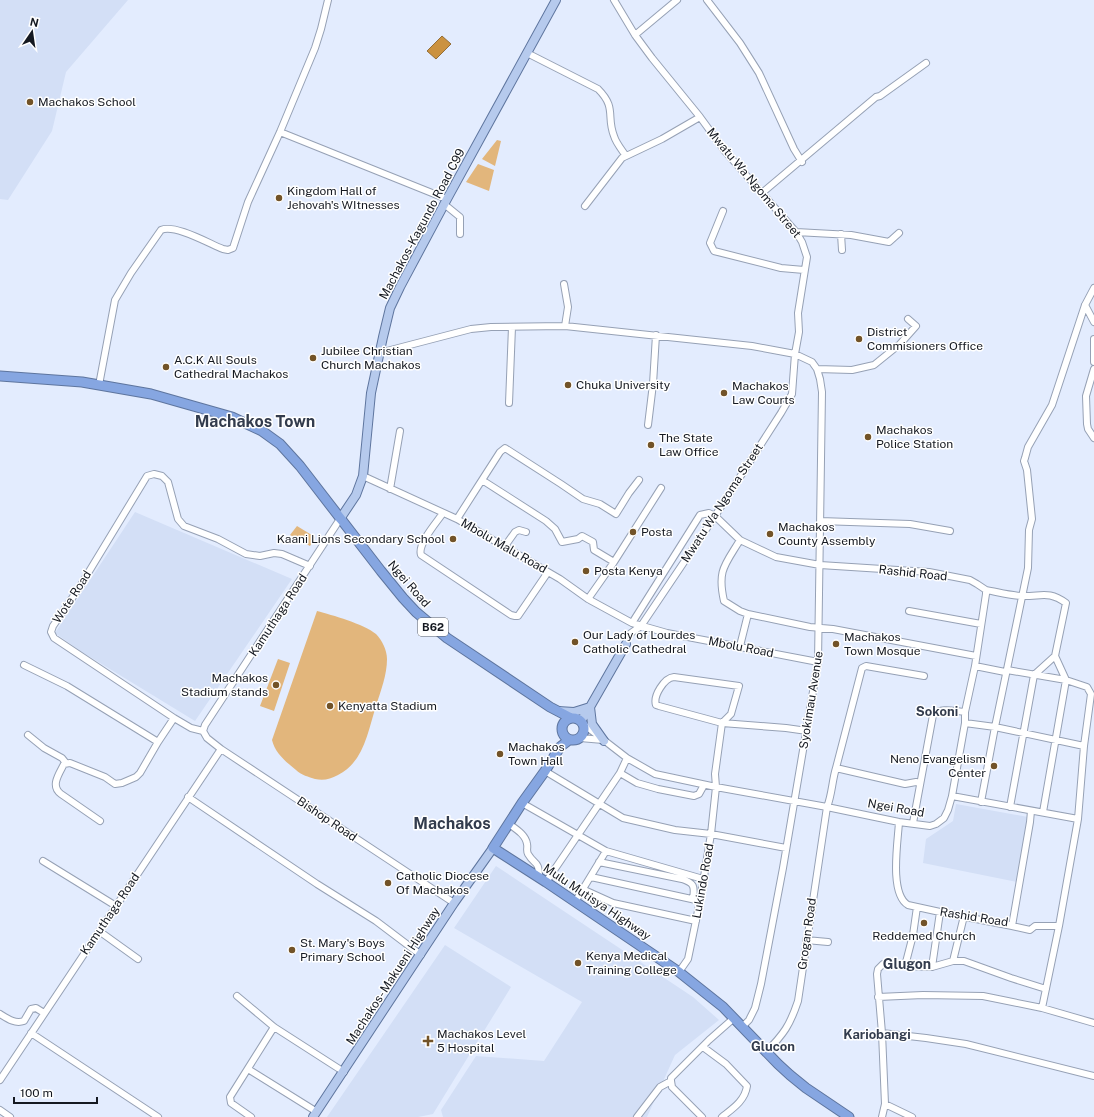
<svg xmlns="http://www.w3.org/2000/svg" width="1094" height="1117" font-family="'Public Sans',sans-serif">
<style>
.built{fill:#d3dff6}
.green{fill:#e2b67c}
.water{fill:#cb9240;stroke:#946e37}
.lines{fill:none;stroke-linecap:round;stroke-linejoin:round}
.minor-casing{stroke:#96a1b5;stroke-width:8}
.major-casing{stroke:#5e759e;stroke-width:10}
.highway-casing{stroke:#5e759e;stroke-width:11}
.minor{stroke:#fff;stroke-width:6}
.major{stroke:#b6caed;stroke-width:8}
.highway{stroke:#86a6e1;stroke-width:9}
.poi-dot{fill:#725328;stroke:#fff;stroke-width:1.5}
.labels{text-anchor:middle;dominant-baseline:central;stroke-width:3;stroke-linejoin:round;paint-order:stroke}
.shield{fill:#fff;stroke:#5b5e64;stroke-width:1}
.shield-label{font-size:11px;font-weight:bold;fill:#151921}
.poi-label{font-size:12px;fill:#151921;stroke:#fff;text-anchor:start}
.street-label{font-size:12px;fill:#151921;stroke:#fff}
.neighbourhood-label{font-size:13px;font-weight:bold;fill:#333c4d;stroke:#fff}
.quarter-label{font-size:14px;font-weight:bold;fill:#333c4d;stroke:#fff}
.district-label{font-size:16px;font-weight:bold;fill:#333c4d;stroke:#fff}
</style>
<rect width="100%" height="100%" fill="#e3ecfe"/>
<!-- built -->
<path class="built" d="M0,0H128L66,72L52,131L8,200L0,199Z
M135,512L292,579L195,721L82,652L55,633Z
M956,804L1028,817L1017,882L923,863L926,839L953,821Z
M496,866L693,997L719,1020L675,1055L647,1117H443L441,1110L476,1056L544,1061L582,1002L454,928Z
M445,945L511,987L433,1114L418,1117H327Z"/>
<!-- green -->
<path class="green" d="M497,140L501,141L495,166L482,159Z
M478,164L494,170L489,191L466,182Z
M297,526L315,537L310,546L290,535Z
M317,611C332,615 364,624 376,634C382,640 387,650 387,659C387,675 381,690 376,706C368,731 364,762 338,775C330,779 324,781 315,779C309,777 301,775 296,770C286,762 275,753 272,740Z
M278,659L290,663L274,711L260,706Z"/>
<!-- water -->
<path class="water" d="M442,36L451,44L436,59L427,51Z"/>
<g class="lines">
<defs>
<path id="minor" d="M614,0L635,35L652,58L700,117L724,150L796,232L802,242L807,257L798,313L799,332L795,354L792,394L781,413L715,516L641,626L631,633
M707,0L740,43L759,73L794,149L802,162
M635,35L677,0
M527,53L598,89C617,108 606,116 614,136C616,143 622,150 626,156
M280,132L447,199
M762,193L876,97L880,96L926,63
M444,204L460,217V234
M585,206L622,158L662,139L700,117
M723,211L710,243L714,251L781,268L804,270
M796,232L851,235L889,242L899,233
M841,234L842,250
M564,284L568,307L565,326
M1085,305L1094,322
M1094,339V362
M379,353L471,329L491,327L565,326L752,346L795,354L812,362L817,369L820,379L822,392L818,662L783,868L761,984L755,1008L749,1020L742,1027
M817,369L852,370L874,365L900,344L916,326L908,319
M1094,369L1086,396L1087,424L1088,429L1094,438
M99,385L115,300L131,273L161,230C175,224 208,243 223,249L228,250L233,248L248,202L280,132L315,48L321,29L328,0
M509,403L512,327
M648,425L653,384L656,335
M363,476L457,519L560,579L588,599L632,623L667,633L818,662
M482,480L500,452L505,448L561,484L583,499L600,504L616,514L629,493L639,480
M390,489L400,431
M443,513C437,522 417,544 421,555L511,615L515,616H518L548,572
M457,519L482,480L546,521L555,529L562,542L578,539L582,536L593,542L594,550L614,562
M820,521L910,524L950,531
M740,540C725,565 717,570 724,601L740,611L748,614L810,627L833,629L976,656
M505,546L515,532L519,530L526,532
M986,590C998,592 1011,596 1024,596C1043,596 1049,591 1066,603L1055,656L1034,675L1010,807
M588,599L614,562L661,488
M909,611L981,624
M632,623L700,515L709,513L715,516L740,540L776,557L820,565L929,572L970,580L977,584L986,590V594L975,666L965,712V723L952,796
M740,646L748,614
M24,665L67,686L158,742
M975,666L1005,672L1007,670L1066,680L1087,687L1091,694L1084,746L1078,819L1059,926L1042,1008
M965,723L995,727L1084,746
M583,724L627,758L655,774L716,787L827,807L899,822L930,826L936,824L944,818L948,810L952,796L1078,819
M203,731L191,728L174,718L54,638L51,632L53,626L79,588L147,476L154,474L162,476L168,482L178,519L184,526L218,539L246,554L260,556L274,553L282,554L310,566
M203,731L207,738L221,749L454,903
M203,731L205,725L340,519
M28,735L44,748L62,758L66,763
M580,738L603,740
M545,771L623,818L675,830L711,834L786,848
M620,773L637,783L658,789L694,796L699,794L704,785
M920,783L916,782L905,784L836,768L862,668L866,666L924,676
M188,797L317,884L376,921L421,955
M981,802L995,727L1028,568L1029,530L1032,519L1027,470L1024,461L1025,458L1028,447L1052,405L1085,305L1094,288
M522,803L606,851L575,902
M1043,812L1066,680L1055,656
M100,821L61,794C50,786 59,774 64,764L70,763L105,777L115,784L122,783L136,777L140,773L158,742L174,718
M899,822C898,841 889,894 908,905L940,912L1012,926L1030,822L1031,811
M913,823L933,715C942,707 953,711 965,712
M509,824C516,829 526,835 527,844C528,848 526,850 528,854C535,866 539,859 539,878
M606,851L703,879
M43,861L116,906
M599,862L682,879C694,883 695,886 693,899
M591,877L696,900
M546,882L620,773L627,758
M582,889L613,903L696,921
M1012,926L1030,930L1035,926H1059
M99,931L138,959
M806,940L828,942
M953,961L964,916
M905,966L932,967L953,961H964L1011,978L1046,989
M932,967L940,912
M679,972L688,959L700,901L711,834L716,787L715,774L722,723L731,714L739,686L674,677C664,678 653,696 656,705L659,706L722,723L786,728L807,731
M237,996L274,1027L344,1072
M878,997L923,995L983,996L1042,1008L1094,1023
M0,1014C8,1019 15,1024 24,1021L31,1009L36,1008L44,1013
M31,1033L158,1117
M882,1033L926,1038L966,1044L1094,1076
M703,1047L726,1064L747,1086C745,1101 732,1109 722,1117
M766,1052C784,1034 790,1025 798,1001L827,807C832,795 832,781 836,768
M248,1069L317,1112
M0,1080L221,749
M885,1104L882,1033L877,974L878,969L883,964L905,966L913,935L917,907
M0,1110L10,1117
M251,1117L231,1103L230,1097L274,1027
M637,1117L660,1087L671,1081
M702,1117L672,1087L671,1081V1078L709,1040L734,1018
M882,1117L885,1104L912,1117"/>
<path id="major" d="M340,519L356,495L363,476L371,393L383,337L390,308L400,287L447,199L556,0
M558,711L574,712L590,707L592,724L604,741
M581,721L590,707L626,644
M313,1117L454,903L493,848"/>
<path id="highway" d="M0,376L82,382L151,394L232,417L262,431L280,444L300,466L381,571L403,598L416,612L447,638L550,707L571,718
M562 729a11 11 0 1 1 22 0a11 11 0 1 1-22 0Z
M569,740L560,747L545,771L522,803L493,848L546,882L679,972L723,1007L778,1064L790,1075L806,1088L849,1117"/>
</defs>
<!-- minor casing -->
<use href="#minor" class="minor-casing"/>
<!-- major casing -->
<use href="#major" class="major-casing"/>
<!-- highway casing -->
<use href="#highway" class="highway-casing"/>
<!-- minor -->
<use href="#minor" class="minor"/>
<!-- major -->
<use href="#major" class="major"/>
<!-- highway -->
<use href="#highway" class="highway"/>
</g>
<!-- markers -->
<g class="poi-dot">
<circle cx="30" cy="102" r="4"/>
<circle cx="279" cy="198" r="4"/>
<circle cx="859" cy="339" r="4"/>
<circle cx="313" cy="358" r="4"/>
<circle cx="166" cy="367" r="4"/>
<circle cx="568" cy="385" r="4"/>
<circle cx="724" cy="393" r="4"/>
<circle cx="868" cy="437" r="4"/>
<circle cx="651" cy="445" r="4"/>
<circle cx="633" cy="532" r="4"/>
<circle cx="770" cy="534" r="4"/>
<circle cx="453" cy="539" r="4"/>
<circle cx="586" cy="571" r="4"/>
<circle cx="575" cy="642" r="4"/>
<circle cx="836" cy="644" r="4"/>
<circle cx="276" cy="685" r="4"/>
<circle cx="330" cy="706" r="4"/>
<circle cx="500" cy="754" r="4"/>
<circle cx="994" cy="766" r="4"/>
<circle cx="388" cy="883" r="4"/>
<circle cx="924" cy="923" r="4"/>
<circle cx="292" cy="950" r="4"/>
<circle cx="578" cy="963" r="4"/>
<path d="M426 1035h4v4h4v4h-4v4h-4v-4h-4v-4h4z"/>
</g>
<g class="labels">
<!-- shield labels -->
<rect class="shield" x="418" y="618" width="30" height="18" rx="3"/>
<g class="shield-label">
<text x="433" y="627">B62</text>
</g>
<!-- poi labels -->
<g class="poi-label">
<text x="38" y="102">Machakos School</text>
<text x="287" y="191">Kingdom Hall of<tspan x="287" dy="14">Jehovah's WItnesses</tspan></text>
<text x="867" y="332">District<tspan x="867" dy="14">Commisioners Office</tspan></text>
<text x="321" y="351">Jubilee Christian<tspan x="321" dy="14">Church Machakos</tspan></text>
<text x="174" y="360">A.C.K All Souls<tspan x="174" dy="14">Cathedral Machakos</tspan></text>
<text x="576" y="385">Chuka University</text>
<text x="732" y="386">Machakos<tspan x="732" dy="14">Law Courts</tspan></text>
<text x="876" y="430">Machakos<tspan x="876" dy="14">Police Station</tspan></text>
<text x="659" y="438">The State<tspan x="659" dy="14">Law Office</tspan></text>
<text x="778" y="527">Machakos<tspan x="778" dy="14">County Assembly</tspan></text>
<text x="641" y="532">Posta</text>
<text x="445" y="539" text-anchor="end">Kaani Lions Secondary School</text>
<text x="594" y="571">Posta Kenya</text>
<text x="583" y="635">Our Lady of Lourdes<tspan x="583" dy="14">Catholic Cathedral</tspan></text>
<text x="844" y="637">Machakos<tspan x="844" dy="14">Town Mosque</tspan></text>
<text x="268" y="678" text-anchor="end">Machakos<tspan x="268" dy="14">Stadium stands</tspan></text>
<text x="338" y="706">Kenyatta Stadium</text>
<text x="508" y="747">Machakos<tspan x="508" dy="14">Town Hall</tspan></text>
<text x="986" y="759" text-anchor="end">Neno Evangelism<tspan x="986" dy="14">Center</tspan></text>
<text x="396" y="876">Catholic Diocese<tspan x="396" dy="14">Of Machakos</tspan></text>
<text x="924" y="936" text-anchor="middle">Reddemed Church</text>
<text x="300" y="943">St. Mary's Boys<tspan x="300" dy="14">Primary School</tspan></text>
<text x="586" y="956">Kenya Medical<tspan x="586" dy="14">Training College</tspan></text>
<text x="437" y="1034">Machakos Level<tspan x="437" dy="14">5 Hospital</tspan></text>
</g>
<!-- street labels -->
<g class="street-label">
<text transform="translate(754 183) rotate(50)">Mwatu Wa Ngoma Street</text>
<text transform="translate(422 224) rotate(-62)">Machakos-Kagundo Road C99</text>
<text transform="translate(722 503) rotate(-57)">Mwatu Wa Ngoma Street</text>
<text transform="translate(504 546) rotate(30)">Mbolu Malu Road</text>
<text transform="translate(913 573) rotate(6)">Rashid Road</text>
<text transform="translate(409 584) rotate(49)">Ngei Road</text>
<text transform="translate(72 597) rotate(-57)">Wote Road</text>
<text transform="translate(278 615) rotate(-57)">Kamuthaga Road</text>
<text transform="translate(741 647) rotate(11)">Mbolu Road</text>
<text transform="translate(811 700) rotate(-81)">Syokimau Avenue</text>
<text transform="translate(896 808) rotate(10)">Ngei Road</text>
<text transform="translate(327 819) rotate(34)">Bishop Road</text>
<text transform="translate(703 881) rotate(-80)">Lukindo Road</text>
<text transform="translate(597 902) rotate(34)">Mulu Mutisya Highway</text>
<text transform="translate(110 914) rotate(-56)">Kamuthaga Road</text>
<text transform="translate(974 917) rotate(9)">Rashid Road</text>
<text transform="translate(807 934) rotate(-82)">Grogan Road</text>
<text transform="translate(393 976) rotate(-57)">Machakos- Makueni Highway</text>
</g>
<!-- neighbourhood labels -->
<g class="neighbourhood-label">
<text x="937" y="711">Sokoni</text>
<text x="877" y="1034">Kariobangi</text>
<text x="773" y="1046">Glucon</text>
</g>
<!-- quarter labels -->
<g class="quarter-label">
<text x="907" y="964">Glugon</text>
</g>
<!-- district labels -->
<g class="district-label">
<text x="255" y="421">Machakos Town</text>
<text x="452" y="823">Machakos</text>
</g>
</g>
<!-- north arrow -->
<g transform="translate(32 32) rotate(13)" stroke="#ffffff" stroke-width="3" paint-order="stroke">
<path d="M0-3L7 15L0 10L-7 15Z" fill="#151921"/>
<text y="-6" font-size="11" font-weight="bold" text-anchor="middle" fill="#151921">N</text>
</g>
<!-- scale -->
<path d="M14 1097v6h83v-6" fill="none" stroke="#151921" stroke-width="2"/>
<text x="20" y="1097" font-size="12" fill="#151921" stroke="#ffffff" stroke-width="3" paint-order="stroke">100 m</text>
</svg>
